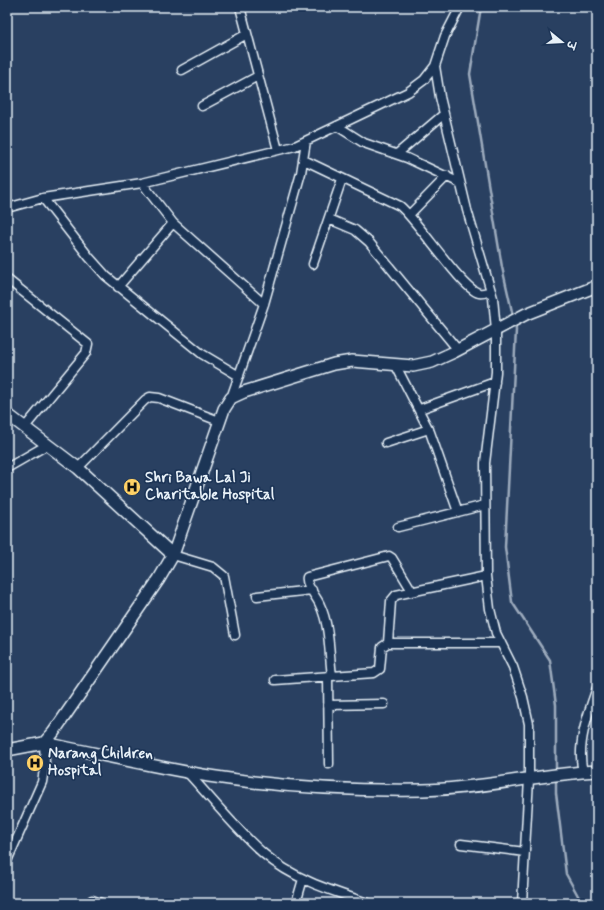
<svg xmlns="http://www.w3.org/2000/svg" width="604" height="910" font-family="Mynerve,'Playpen Sans Deva',sans-serif">
<style>
.lines{fill:none;stroke-linecap:round;stroke-linejoin:round}
.stream{stroke:#9dabbd;stroke-width:2.5}
.street-casing{stroke:#e8f1f8;stroke-width:11}
.secondary-casing{stroke:#e8f1f8;stroke-width:14}
.street{stroke:#1d3557;stroke-width:8}
.secondary{stroke:#1d3557;stroke-width:11}
.labels{text-anchor:middle;dominant-baseline:central;stroke-width:3.5;stroke-linejoin:round;paint-order:stroke}
.poi-label{font-size:15px;font-weight:bold;fill:#e8f1f8;stroke:#1d3557;text-anchor:start}
</style>
<rect width="100%" height="100%" fill="#294061"/>
<filter id="ink" filterUnits="userSpaceOnUse"><feTurbulence type="fractalNoise" baseFrequency=".025" numOctaves="2"/><feDisplacementMap in="SourceGraphic" scale="8" xChannelSelector="R" yChannelSelector="G"/><feConvolveMatrix kernelMatrix="1 2 1 2 8 2 1 2 1" color-interpolation-filters="sRGB"/></filter>
<g filter="url(#ink)">
<g class="lines">
<!-- stream -->
<path class="stream" d="M481,7L470,74L502,267L513,316
M515,323L516,330L505,547L512,602L550,660L556,705V772
M556,779V793L566,874L582,903"/>
<defs>
<path id="street" d="M240,7L278,150
M460,7L445,36L435,66L440,97L467,210L493,298L496,330V372L485,463L486,576L490,609L496,633L513,667L523,697L529,724V779L522,903
M182,70L247,34
M202,106L258,76
M337,126L364,143L407,158L460,183
M397,154L444,114
M304,160L400,206C419,222 462,289 479,293C482,294 487,292 491,291
M142,183L173,223L264,304
M43,198L89,257L106,276L202,354L239,376
M7,208L43,198L142,183L295,146L408,92L424,80L435,66
M410,214L447,176
M329,219L355,230L369,242L458,350
M313,264L342,179
M7,279L88,344L86,353L25,427
M118,287L173,223
M396,366L430,432L458,512
M231,398L264,304L301,173L306,141
M420,409L495,382
M386,443L429,429
M7,468L47,445
M78,468L145,400L150,397L159,398L219,421
M398,527L485,505
M173,555L213,567L224,576L235,635
M257,596L312,590
M388,643L391,601L396,595L486,576
M328,676L329,764
M332,676C329,653 330,626 320,605C317,597 305,585 307,577L389,556L392,558L412,591
M275,680L374,673L380,669L382,647L388,643H501
M328,705L384,704
M583,771C576,746 588,713 597,688
M187,772C212,799 236,830 264,854C293,879 332,891 368,903
M461,844L525,852
M7,861L42,782L45,763L44,743
M92,900L101,903
M296,903L303,879"/>
<path id="secondary" d="M7,414L78,468L173,555
M44,743C99,754 154,767 209,776C279,787 352,791 423,790C482,789 539,774 597,771
M7,750L44,743L53,733L159,579L173,555L224,409L231,398L244,392L334,364L352,361L413,366L432,362L454,352L526,314L597,286"/>
</defs>
<!-- street casing -->
<use href="#street" class="street-casing"/>
<!-- secondary casing -->
<use href="#secondary" class="secondary-casing"/>
<!-- street -->
<use href="#street" class="street"/>
<!-- secondary -->
<use href="#secondary" class="secondary"/>
</g>
</g>
<!-- icons -->
<defs>
<symbol id="hospital-disc" viewBox="-11 -11 22 22"><circle r="9.5" fill="#ffd166" stroke="#1d3557"/><path d="M-5-5h3v3.5h4V-5h3V5h-3V1.5h-4V5h-3Z" fill="#111"/></symbol>
</defs>
<g fill-rule="evenodd">
<use href="#hospital-disc" x="122" y="477" width="20" height="20"/>
<use href="#hospital-disc" x="25" y="753" width="20" height="20"/>
</g>
<g class="labels">
<!-- poi labels -->
<g class="poi-label">
<text x="145" y="478">Shri Bawa Lal Ji<tspan x="145" dy="17">Charitable Hospital</tspan></text>
<text x="48" y="754">Narang Children<tspan x="48" dy="17">Hospital</tspan></text>
</g>
</g>
<!-- margin -->
<rect width="604" height="910" fill="none" stroke="#1d3557" stroke-width="24"/>
<rect x="12" y="12" width="580" height="886" fill="none" stroke="#e8f1f8" stroke-width="1.5" filter="url(#ink)"/>
<!-- north arrow -->
<g transform="translate(562 42) rotate(108)" stroke="#1d3557" stroke-width="3" paint-order="stroke">
<path d="M0-3L7 15L0 10L-7 15Z" fill="#e8f1f8"/>
<text y="-6" font-size="11" font-weight="bold" text-anchor="middle" fill="#e8f1f8">उ</text>
</g>
</svg>
